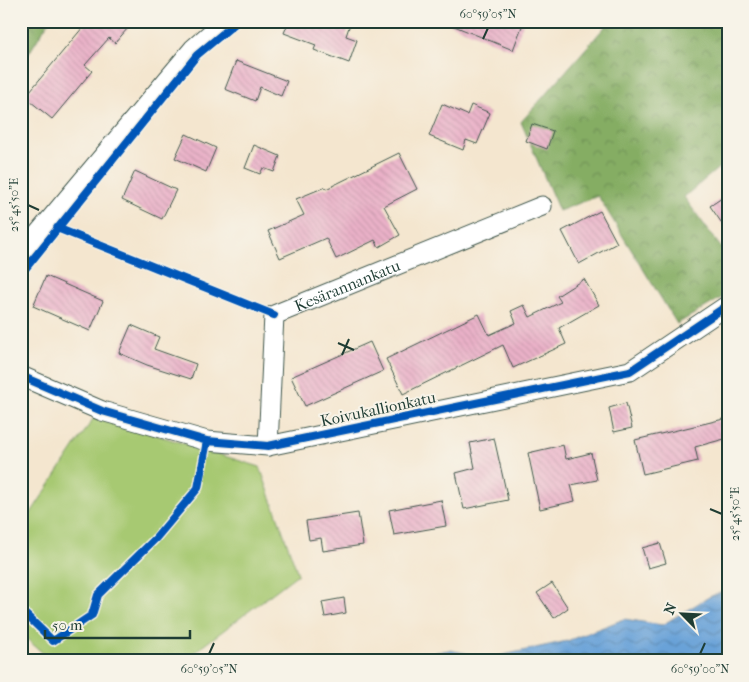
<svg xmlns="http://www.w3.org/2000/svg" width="749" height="682" font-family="'IM FELL French Canon',serif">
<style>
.forest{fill:url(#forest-crowns);stroke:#52754c}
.park{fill:#a7c972;stroke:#638353}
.water{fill:url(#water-waves);stroke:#447086}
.building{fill:url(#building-back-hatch)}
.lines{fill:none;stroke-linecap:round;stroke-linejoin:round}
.minor-casing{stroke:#3f564b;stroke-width:21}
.minor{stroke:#fff;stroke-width:19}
.cycleway-casing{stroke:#f7f3e8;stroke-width:11}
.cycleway{stroke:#0057b8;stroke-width:8}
.ticks{fill:none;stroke:#1f3d34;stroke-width:2}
.labels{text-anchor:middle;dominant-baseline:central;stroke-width:4;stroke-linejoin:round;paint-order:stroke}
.street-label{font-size:16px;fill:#1f3d34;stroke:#f7f3e8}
.neatline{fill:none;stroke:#1f3d34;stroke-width:2}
.ticks-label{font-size:12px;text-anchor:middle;fill:#1f3d34}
</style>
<defs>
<pattern id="forest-crowns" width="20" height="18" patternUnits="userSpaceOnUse" patternTransform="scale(1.25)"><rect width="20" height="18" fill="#85ad64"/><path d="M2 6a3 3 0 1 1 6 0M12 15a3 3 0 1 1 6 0" fill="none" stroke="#6c8e53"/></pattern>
<pattern id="water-waves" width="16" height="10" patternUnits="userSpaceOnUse" patternTransform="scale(1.25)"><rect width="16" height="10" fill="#69a2d8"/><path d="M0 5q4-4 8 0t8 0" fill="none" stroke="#5685b0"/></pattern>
<pattern id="building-back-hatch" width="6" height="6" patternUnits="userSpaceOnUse" patternTransform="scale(1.25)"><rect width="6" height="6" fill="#eab1c8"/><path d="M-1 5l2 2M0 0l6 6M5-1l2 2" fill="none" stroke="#c899ac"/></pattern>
</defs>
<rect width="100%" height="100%" fill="#f7f3e8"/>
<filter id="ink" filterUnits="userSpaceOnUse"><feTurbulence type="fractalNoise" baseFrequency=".02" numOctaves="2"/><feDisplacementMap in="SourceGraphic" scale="10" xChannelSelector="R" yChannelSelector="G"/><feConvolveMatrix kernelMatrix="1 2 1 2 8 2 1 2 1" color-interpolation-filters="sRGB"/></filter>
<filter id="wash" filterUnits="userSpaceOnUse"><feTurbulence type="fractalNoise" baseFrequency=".0096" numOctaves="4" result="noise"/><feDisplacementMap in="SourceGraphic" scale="20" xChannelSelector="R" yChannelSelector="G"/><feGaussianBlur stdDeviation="1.12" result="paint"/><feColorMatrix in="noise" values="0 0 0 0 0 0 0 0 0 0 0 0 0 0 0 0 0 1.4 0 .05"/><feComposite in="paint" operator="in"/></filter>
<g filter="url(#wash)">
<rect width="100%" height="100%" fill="#f4e6cf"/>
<!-- forest -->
<path class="forest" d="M21,21H49L21,66Z
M610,21H728V160L684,197L728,257V294L677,324L598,196L559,211L521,122Z"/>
<!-- park -->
<path class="park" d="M95,416L260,467L298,574L183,661H52L21,634V528Z"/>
<!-- water -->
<path class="water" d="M728,589V661H388L449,650L490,658L567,641L624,619L662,625L709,597Z"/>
<g id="blocks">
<!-- building -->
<path class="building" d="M88,21H134L115,43L109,38L85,65L92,71L52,119L25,97Z
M289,21H351L346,36L357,40L349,63L314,50L316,45L284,33Z
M442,21H524L513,50Z
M236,61L287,81L281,96L260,87L255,101L225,89Z
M442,104L467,115L471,105L490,113L477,144L466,140L463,150L429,136Z
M532,124L553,131L547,149L526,141Z
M186,134L216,148L206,172L175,158Z
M254,145L280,156L274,172L263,168L260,174L245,168Z
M399,153L417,189L384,206L400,235L379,247L375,240L336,259L326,238L280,258L268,231L304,215L296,199L325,187L326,189Z
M135,171L176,190L162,219L122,200Z
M728,194V232L710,206Z
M600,211L617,243L579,264L562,231Z
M46,276L103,301L90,331L33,306Z
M584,279L599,305L559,328L566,344L513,368L503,345L403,394L386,359L479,314L489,335L516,323L511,311L524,305L530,317L561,302L557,296Z
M131,325L159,337L154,349L196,364L191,379L147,365L119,353Z
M370,342L383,371L305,406L291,377Z
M626,403L632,428L614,432L609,408Z
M728,418V438L695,447L698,461L643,474L635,440Z
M494,438L508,500L464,509L456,473L475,468L470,443Z
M563,445L566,459L591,453L597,480L571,485L575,501L540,509L528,453Z
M441,500L446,526L394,535L389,510Z
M358,513L363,545L323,551L321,538L309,540L306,521Z
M660,543L666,563L648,568L642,548Z
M552,583L568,608L554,618L537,593Z
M344,598L346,613L325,617L322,602Z"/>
</g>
</g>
<g filter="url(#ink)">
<use href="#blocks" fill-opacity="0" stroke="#3f564b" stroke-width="1"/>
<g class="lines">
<defs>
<g id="minor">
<path d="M21,254L193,49L225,21"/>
<path d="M21,376L102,411L207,441L268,446L630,371L728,305"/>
<path id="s1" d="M268,446L274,315L542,206"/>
</g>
</defs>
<!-- minor casing -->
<use href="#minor" class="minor-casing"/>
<!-- minor -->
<use href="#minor" class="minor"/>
<defs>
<path id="cycleway" d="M57,228L274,315
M21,274L197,55L238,21
M21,376L102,411L207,441L268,446L630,371L728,305
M21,610L53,641L92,615L98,595L156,538L198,488L207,441"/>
</defs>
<!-- cycleway casing -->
<use href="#cycleway" class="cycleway-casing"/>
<!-- cycleway -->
<use href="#cycleway" class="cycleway"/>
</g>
</g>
<!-- ticks -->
<path class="ticks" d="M483,39L488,28M28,205L39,210M338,343L354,350M342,355L349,339M710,509L722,514M209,654L214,643M700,654L705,643"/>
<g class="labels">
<!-- street labels -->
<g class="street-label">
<text stroke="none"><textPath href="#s1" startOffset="210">Kesärannankatu</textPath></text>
<text transform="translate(378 409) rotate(-12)">Koivukallionkatu</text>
</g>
</g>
<!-- margin -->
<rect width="749" height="682" fill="none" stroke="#f7f3e8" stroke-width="55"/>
<!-- north arrow -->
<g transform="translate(682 614) rotate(294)" stroke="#f7f3e8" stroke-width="4" paint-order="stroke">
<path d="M0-4L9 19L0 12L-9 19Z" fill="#1f3d34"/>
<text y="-8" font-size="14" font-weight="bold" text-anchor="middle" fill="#1f3d34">N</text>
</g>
<!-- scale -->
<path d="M45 630v8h145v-8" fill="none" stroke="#1f3d34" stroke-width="2.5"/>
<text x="52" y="630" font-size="15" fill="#1f3d34" stroke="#f7f3e8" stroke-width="4" paint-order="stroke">50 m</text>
<rect x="28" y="28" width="694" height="626" class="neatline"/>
<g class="ticks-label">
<text x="488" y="18">60°59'05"N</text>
<text transform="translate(14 205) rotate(-90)" y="4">25°45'50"E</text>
<text transform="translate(735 514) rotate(-90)" y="4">25°45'50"E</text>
<text x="209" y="673">60°59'05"N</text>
<text x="700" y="673">60°59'00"N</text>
</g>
</svg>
